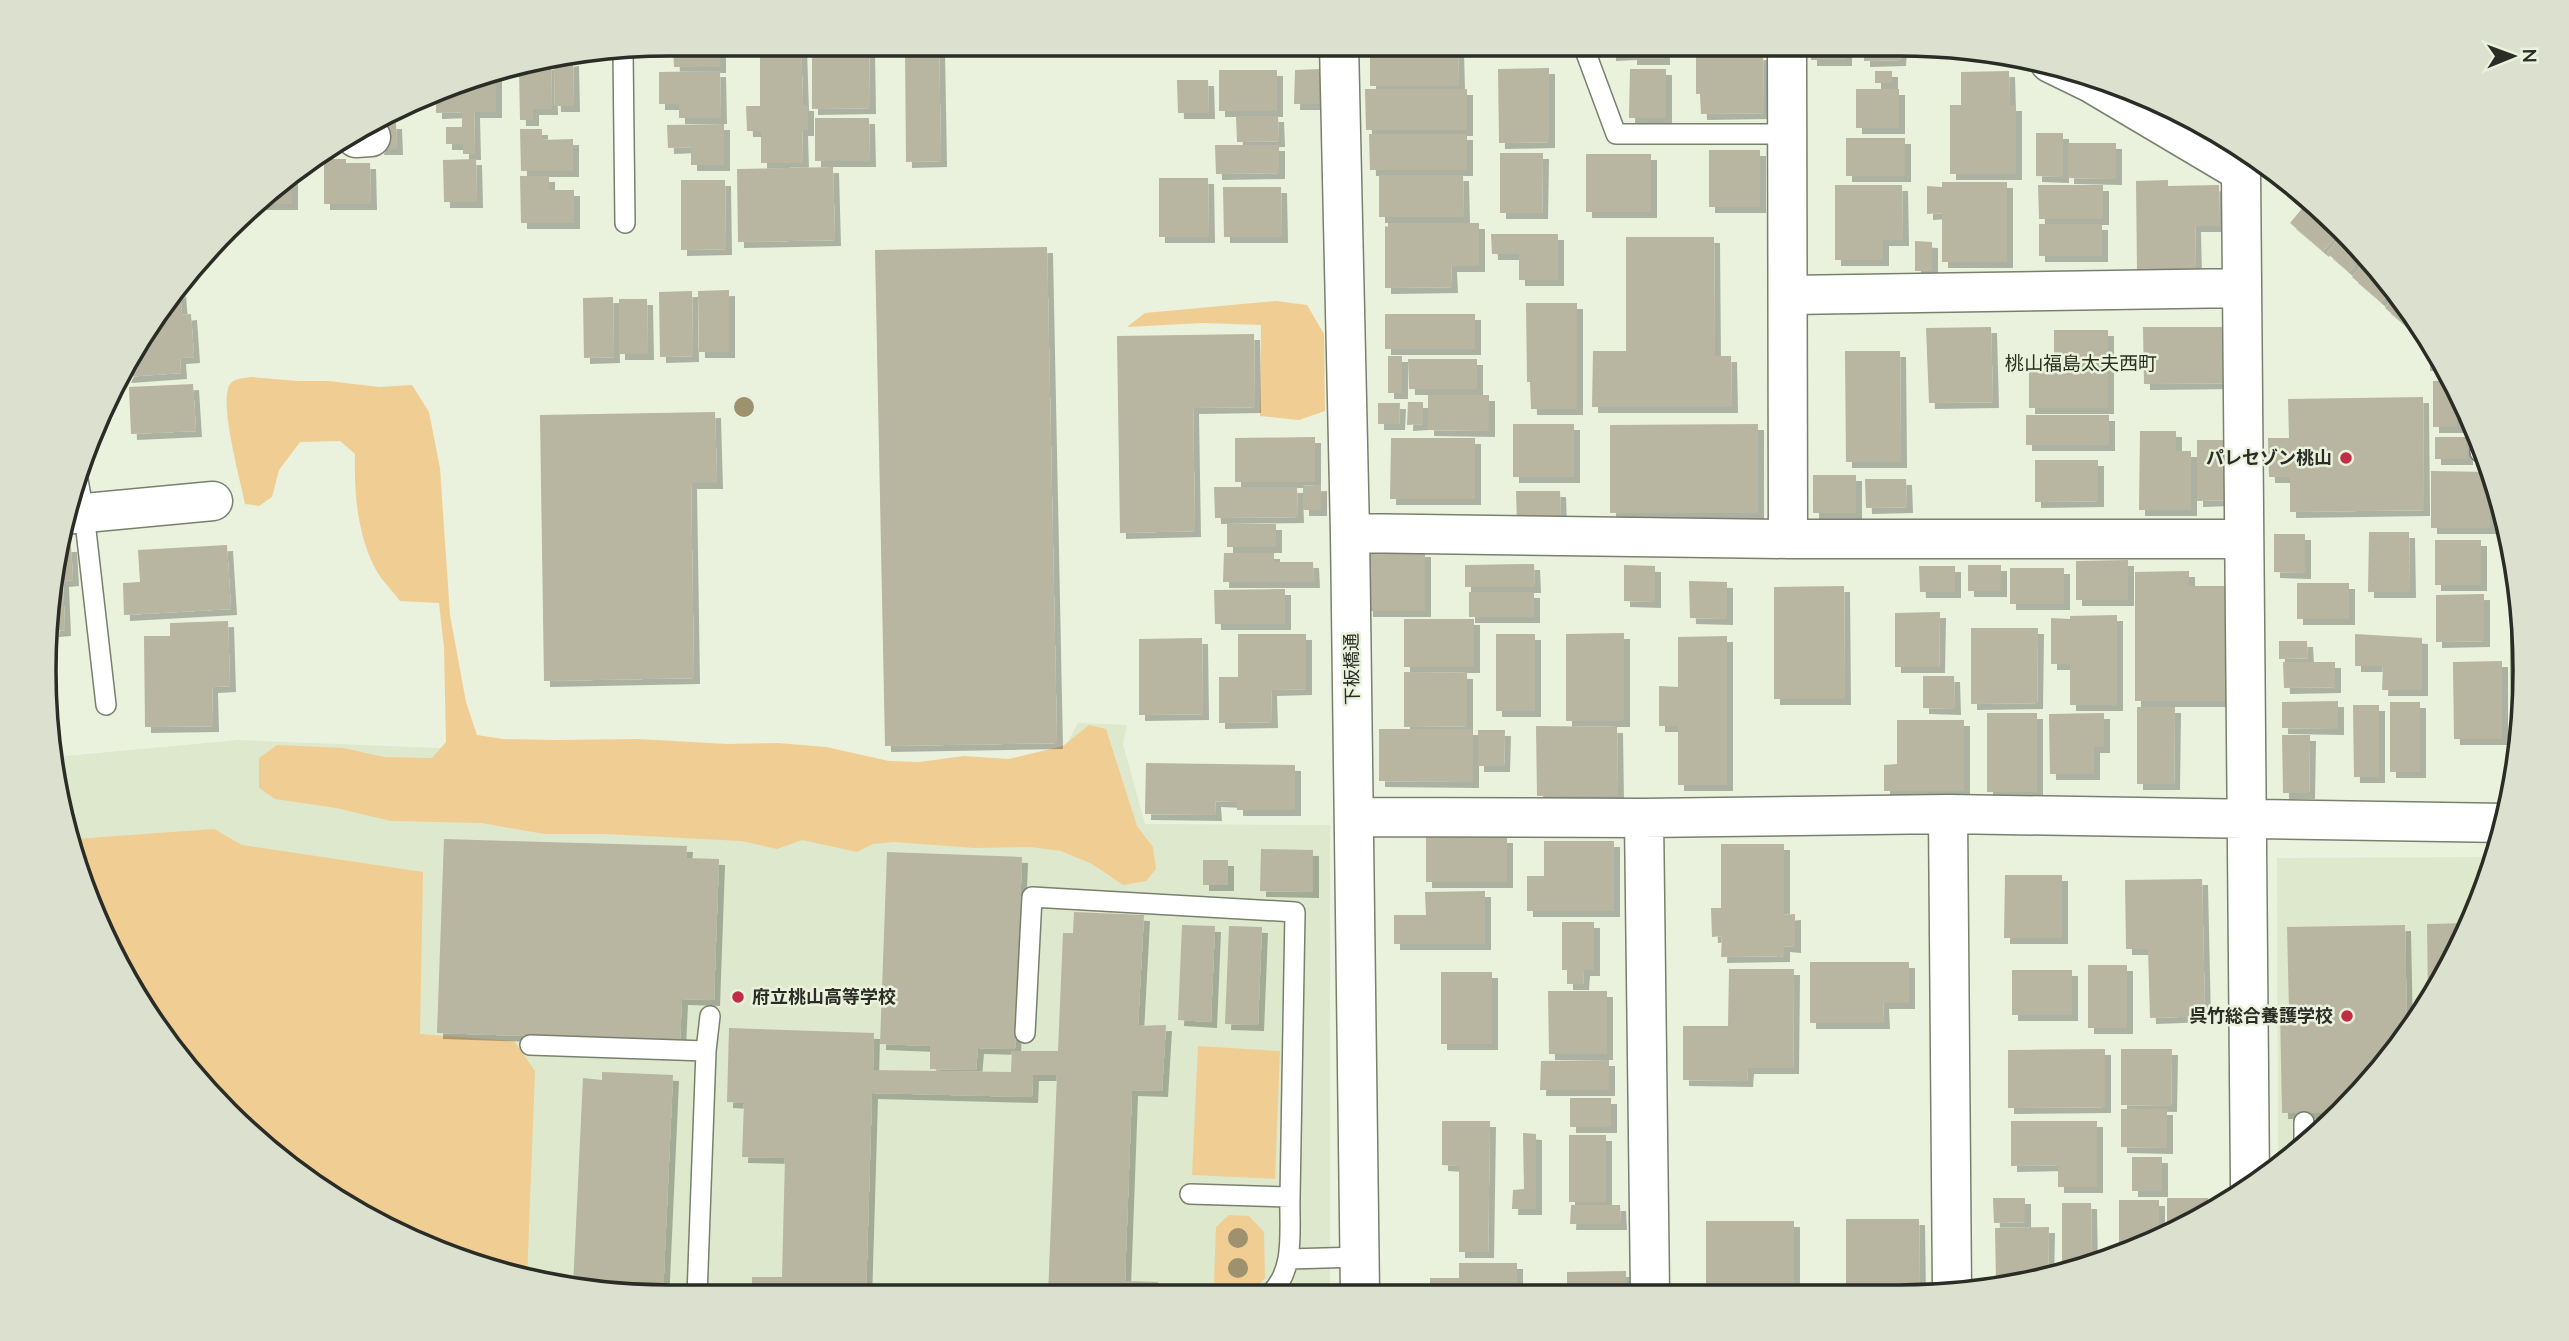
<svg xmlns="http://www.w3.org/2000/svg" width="2569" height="1341" font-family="'Nunito Sans','Noto Sans JP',sans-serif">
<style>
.built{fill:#dee8cc}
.green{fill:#f0ce93}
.building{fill:#b8b5a1;filter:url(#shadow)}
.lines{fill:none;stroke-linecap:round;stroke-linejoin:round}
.lane-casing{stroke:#79806d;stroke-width:22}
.street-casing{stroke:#79806d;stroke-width:41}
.lane{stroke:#fff;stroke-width:19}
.street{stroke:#fff;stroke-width:38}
.tree{fill:#9d926d}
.poi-dot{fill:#bf2e45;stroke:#eaf1dd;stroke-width:2.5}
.labels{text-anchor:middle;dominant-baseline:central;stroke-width:5;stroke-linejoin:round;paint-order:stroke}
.poi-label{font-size:18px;font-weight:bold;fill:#2a2c25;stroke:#eaf1dd;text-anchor:end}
.street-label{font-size:18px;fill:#2a2c25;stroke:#eaf1dd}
.neighbourhood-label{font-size:19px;fill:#2b3021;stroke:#eaf1dd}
.rim{fill:none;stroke:#2a2c25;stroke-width:3.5}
</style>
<defs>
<filter id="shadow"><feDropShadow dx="6" dy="6" stdDeviation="0" flood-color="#0004"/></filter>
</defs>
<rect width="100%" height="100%" fill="#eaf1dd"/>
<!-- built -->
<path class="built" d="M1078,723L1127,725L1123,744L1145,824L1330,825V1294L630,1296L509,1276L393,1232L289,1168L200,1084L92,911L56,757L238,740L1052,772Z
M2495,857L2460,948L2370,1083L2278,1169L2277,858Z"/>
<!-- green -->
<path class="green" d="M1276,301L1307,305L1324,334L1325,411L1299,420L1260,416L1261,325L1203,323L1127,327L1145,313Z
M252,377L298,381H329L379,387L412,385L429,412L440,468L450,615L466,702L477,735L503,739L554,740L638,739L728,744L778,743L826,747L889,761L919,762L964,756L1009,759L1063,746L1089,725L1106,729L1137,826L1153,847L1156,869L1146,881L1123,885L1092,864L1061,851L1031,847L974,848L894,842L873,844L857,852L802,840L777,849L741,841L605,834H545L481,823L391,821L336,808L275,799L259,788V758L277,745L344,748L384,757L432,758L446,742L444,648L439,603L400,601C392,590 380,579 374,566C357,532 354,491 355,454L340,441L300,442L279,470L272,497L259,506L245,504C241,482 217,398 231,383C236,378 245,378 252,377Z
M214,829L242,845L423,872L420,1034L514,1041L535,1071L527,1279L509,1276L393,1232L289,1168L200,1084L92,911L75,839Z
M1198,1046L1280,1051L1275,1179L1192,1175Z
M1229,1215L1249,1216L1264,1232L1265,1278L1254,1290L1246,1294L1219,1291L1214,1281L1216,1227Z"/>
<!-- building -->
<path class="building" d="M686,44H720V67H674L673,48H686Z
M760,44H801L803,105H808V130H802L803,163H761V131H747L746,106H760Z
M812,44H869L870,108L812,109Z
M905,44H939L941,161L906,162Z
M955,44H996V50H955Z
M1370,44L1458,45L1459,86H1370Z
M1610,45H1664V59H1631V54L1610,55Z
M1811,45H1846V60H1811Z
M1864,45H1901L1900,60L1864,61Z
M1763,54L1764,113L1701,114L1700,94H1696V56Z
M573,60L574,106H555L554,63Z
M551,63L552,109H533V120H520L519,69Z
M1549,68V142L1499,143L1498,69Z
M1322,69V104H1294L1295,70Z
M1630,69H1666V118H1629Z
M1219,70H1277V111H1219Z
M720,71L721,118H679V104H659V72Z
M1875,71H1892V83H1875Z
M2009,71L2010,105H2016V174H1950V105H1961V72Z
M496,75V112H474L475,154H463V144H446V127H462V112L436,113V95L469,77Z
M1177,80H1208L1209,113H1178Z
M1365,89H1467V130H1366Z
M1856,89H1899V128H1856Z
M1236,116H1278L1279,141L1237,142Z
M815,118H869L870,161H815Z
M383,123H396L397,149H378Z
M724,124V165H691V147L668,148L667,125Z
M520,129H542V140L573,139V171H521Z
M2036,133H2063V177L2036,176Z
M1369,134H1467V170H1370Z
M1846,138H1905V176H1846Z
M2068,143H2116V179L2068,178Z
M1215,145H1279V173L1216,174Z
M1709,150H1760V207H1709Z
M1500,153H1543L1542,213H1500Z
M1586,154H1651V212H1586Z
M324,159H346V163H370L371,204H324Z
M476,159L477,202H444L443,160Z
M833,167L835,240L738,242L737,169Z
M292,172V204H260L289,174Z
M1379,175H1463L1464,217H1379Z
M520,176H549V190H574V223H521Z
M1159,178H1208L1209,237H1159Z
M681,180H725L726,249L681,250Z
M2168,180V186L2219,185L2220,226H2195L2196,270L2137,271L2136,181Z
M1942,182H2007V262H1942V213L1927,214V186L1942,187Z
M1835,185H1902L1903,240H1883V260H1835Z
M2038,185H2103V219H2039Z
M1223,187H1281L1282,237H1224Z
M2309,200L2341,230L2323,251L2290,223Z
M1388,223H1479V266H1451L1452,287L1385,288V226L1388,227Z
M2039,224H2102V256H2039Z
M2344,233L2365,253L2349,272L2327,253Z
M1491,234H1558V280H1519V254H1492Z
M1626,237H1714L1715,356H1731L1732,407H1592L1593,351H1626Z
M1915,241L1932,242V271H1915Z
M1047,247L1057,743L885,746L875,250Z
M2369,257L2392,289L2381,302L2352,277Z
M180,290L182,315L191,314L194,357L180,358L181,373L125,377L149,323Z
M729,290V352H699L698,291Z
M692,291L693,356L660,357L659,292Z
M2396,294L2423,331L2418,336L2385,308Z
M613,297L614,357L584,358L583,298Z
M619,299H647L648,354H619Z
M1526,303H1577V409H1531L1530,382H1527Z
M1385,314H1475V349H1385Z
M1991,327L1993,402L1929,403L1926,328Z
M2143,327H2231V383L2144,384Z
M2054,330H2108V408H2029V364H2054Z
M1254,334L1255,407L1193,408L1195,531L1120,533L1117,336Z
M2430,342L2441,357L2448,371H2430Z
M1845,351H1900L1901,462H1846Z
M1388,356H1402V393H1388Z
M1408,359H1477V389H1409Z
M2452,380L2461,402L2457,401V427H2433V381Z
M193,384L196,431L131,434L129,387Z
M1428,395H1489V431L1428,430Z
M2423,397L2424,510L2290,512V477H2269L2268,438H2289L2288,399Z
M1408,402H1423V424L1407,425Z
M1378,403H1400L1399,424H1378Z
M715,412L717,483H691L694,678L544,681L540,415Z
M2026,415H2109V445H2026Z
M1513,424H1574V477H1513Z
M1758,424V513H1610V425Z
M2140,431H2176V451H2191V510H2139Z
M1315,437V482H1235V438Z
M2435,437H2467V459H2435Z
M1391,438H1475V499H1390Z
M2197,440H2226V500L2197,501Z
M2035,460H2098V501L2035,502Z
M2431,471L2490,472V528H2431Z
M1813,475H1856V513H1813Z
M1865,479H1906L1907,507L1866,508Z
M1321,485V510H1303V486Z
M1214,487H1297L1298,517L1215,518Z
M1516,491H1560L1561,523H1517Z
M1227,524H1276V547H1227Z
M2369,532H2409L2410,592H2368Z
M2274,534H2305V573L2274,572Z
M2435,540H2481V585H2435Z
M227,545L231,609L124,615L123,583L140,582L138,550Z
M61,546H71L73,580L63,581L65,630L53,631Z
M1425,551V611H1367V552Z
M1224,553H1274V562H1313L1314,582H1223Z
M2128,560V600H2076V561Z
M1534,564L1535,587H1465V565Z
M1624,565L1655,566V602L1624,601Z
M1968,565H2001V591H1968Z
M1919,566H1955V592H1920Z
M2010,568H2064V604H2010Z
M2189,571V586H2230V701H2135V572Z
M1689,581L1727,582V619L1690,618Z
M2297,583H2349V619H2297Z
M1844,586L1845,699H1774V587Z
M1285,589V624H1215L1214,590Z
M1469,592H1534V617H1469Z
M2484,594V641L2436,642V595Z
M1940,612L1939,667H1895V613Z
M2117,615V705H2070V664H2051V618L2070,619V616Z
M1404,619H1474V667H1404Z
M228,621L230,686L212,687L213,726L145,727L144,636H170V623Z
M1971,628H2038L2037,703L1971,704Z
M1624,633V721H1566V634Z
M1238,634H1306V689L1271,690L1272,722L1219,723V677H1238Z
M1496,634H1535V711H1496Z
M2355,634L2422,638V690H2382L2383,666H2355Z
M1727,636V785H1678V726H1659V686L1678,687V637Z
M1202,638L1203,714L1139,715V639Z
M2279,641H2307L2308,658L2279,659Z
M2502,661V739H2454L2453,662Z
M2283,662H2335V687L2284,688Z
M1404,672L1467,673V726L1404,727Z
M1923,676H1954L1955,709L1923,708Z
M2338,701V729L2282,728V702Z
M2390,702H2420V772H2390Z
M2353,705H2379V777H2354Z
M2137,707H2175L2174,784H2137Z
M1987,713H2037V792H1987Z
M2104,713V747H2094V774H2050L2049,714Z
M1897,720H1964V791H1884V765L1897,764Z
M1536,726L1617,727L1618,796H1537Z
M1379,729H1473V782L1379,781Z
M1478,730H1505L1504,766H1478Z
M2282,735H2310L2309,793H2283Z
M1146,763L1295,765V810H1237V802L1215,801L1216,815L1145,814Z
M1426,837H1507V882H1426Z
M444,839L687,846L686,858L719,859L714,1000L682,999L680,1041L437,1033Z
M1544,841H1614V911H1527V876H1544Z
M1721,844H1784V915L1795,914V947L1784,946V956L1721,957L1722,936L1712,937L1711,908H1721Z
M1261,849L1313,850V892L1260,891Z
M887,852L1022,857L1015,1049L978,1048L976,1070L930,1069V1046L880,1044Z
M1203,860H1228V885H1203Z
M2005,875H2062V938H2004Z
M2202,879L2205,1016L2150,1018L2148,949H2126L2125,880Z
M1485,891V944H1394V915H1426L1425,892Z
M1074,912L1144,915L1138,1026L1166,1025L1162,1091L1132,1090L1125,1281L1158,1282L1157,1294L1048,1295L1057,1075H1033L1032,1097L872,1093L866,1295L752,1296V1277H782L785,1158L742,1157L744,1103L727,1102L729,1028L874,1033L873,1070L1011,1072L1012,1051H1058L1063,933H1073Z
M1562,922H1594V970H1584L1583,984H1567V970H1562Z
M2470,923L2460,948L2428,996L2427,924Z
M1182,925L1215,926L1211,1022L1178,1020Z
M2405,925L2407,1028L2370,1083L2360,1093H2353V1099L2328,1123V1113H2282L2280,1010H2289L2287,927Z
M1229,926L1262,927L1258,1025L1225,1024Z
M1810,962H1909V1003H1883L1884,1023H1810Z
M2088,965H2127V1028H2088Z
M1729,969H1794L1793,1068H1748L1747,1081L1683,1080V1026H1728Z
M2012,970H2072V1015H2012Z
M1441,972H1492V1044H1441Z
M1548,991H1607V1054H1549Z
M2105,1049V1107L2008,1108V1050Z
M2121,1049H2172L2171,1106L2121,1105Z
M1609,1060V1090H1540L1541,1061Z
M602,1072L673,1075L663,1296H630L573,1287L583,1078L602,1080Z
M1570,1098H1611V1127H1570Z
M2121,1109H2167V1148L2121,1147Z
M1442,1121H1490L1488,1252H1459V1166L1442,1165Z
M2011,1121H2097V1187H2058V1165L2011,1166Z
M1523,1133L1536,1134V1209H1512L1513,1190L1524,1189Z
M1569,1135H1606V1202H1569Z
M2132,1157H2162V1191H2132Z
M1993,1198H2025V1222L1994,1223Z
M2167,1198H2208V1210L2167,1233Z
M2119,1200H2159V1237L2138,1250L2119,1255Z
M2062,1203H2091L2092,1262L2079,1265H2062Z
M1571,1205H1620L1621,1224H1570Z
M1846,1219H1919L1920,1292H1846Z
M1706,1221H1794V1292L1706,1293Z
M2049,1227L2048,1274L2015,1283L1996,1282L1995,1228Z
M1459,1263H1517V1293L1430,1294V1278H1459Z
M1626,1271V1293H1567V1272Z"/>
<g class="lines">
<defs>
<path id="lane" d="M1583,45L1616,134H1787
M623,52L625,223
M2480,452H2484
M78,480L84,513L106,705
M2521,635L2522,722
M1025,1033L1032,897L1295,912L1290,1197
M530,1045L706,1051
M2304,1122V1145
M1190,1194L1290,1197C1289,1229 1296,1270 1270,1294
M1289,1259L1359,1257
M697,1296L706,1051L710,1016"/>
<path id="street" d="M1339,44L1350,533L1360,1294
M1787,45L1788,539
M2050,63L2091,83L2241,172L2250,1185
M356,138L371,137
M1789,295L2241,288
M64,515L213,501
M1350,533L1788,539H2243
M1948,814L1952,1292
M1354,817L1644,818L1948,814L2506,823
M1644,818L1650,1293"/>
</defs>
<!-- lane casing -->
<use href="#lane" class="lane-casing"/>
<!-- street casing -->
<use href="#street" class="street-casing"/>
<!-- lane -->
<use href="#lane" class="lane"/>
<!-- street -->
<use href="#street" class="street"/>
</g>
<!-- trees -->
<g class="tree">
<circle cx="744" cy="407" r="10"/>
<circle cx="1238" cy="1238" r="10"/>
<circle cx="1238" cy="1268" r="10"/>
</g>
<!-- markers -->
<g class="poi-dot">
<circle cx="2346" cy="458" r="7"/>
<circle cx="738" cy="997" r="7"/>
<circle cx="2347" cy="1016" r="7"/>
</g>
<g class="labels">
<!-- poi labels -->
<g class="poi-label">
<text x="2332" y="458">パレセゾン桃山</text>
<text x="752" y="997" text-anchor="start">府立桃山高等学校</text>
<text x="2333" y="1016">呉竹総合養護学校</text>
</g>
<!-- street labels -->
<g class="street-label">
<text transform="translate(1352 669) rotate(-91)">下板橋通</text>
</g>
<!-- neighbourhood labels -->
<g class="neighbourhood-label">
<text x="2081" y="364">桃山福島太夫西町</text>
</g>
</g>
<!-- crop -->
<path d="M0 0H2569V1341H0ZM670 56H1899A614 614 0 0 1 2513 670V671A614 614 0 0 1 1899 1285H670A614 614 0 0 1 56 671V670A614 614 0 0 1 670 56Z" fill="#dbe1ce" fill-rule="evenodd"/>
<path class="rim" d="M670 56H1899A614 614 0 0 1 2513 670V671A614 614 0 0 1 1899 1285H670A614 614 0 0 1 56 671V670A614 614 0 0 1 670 56Z"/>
<!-- north arrow -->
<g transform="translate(2513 56) rotate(89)" stroke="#eaf1dd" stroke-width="5" paint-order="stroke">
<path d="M0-5L12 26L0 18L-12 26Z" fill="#2a2c25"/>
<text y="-10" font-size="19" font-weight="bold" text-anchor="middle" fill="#2a2c25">N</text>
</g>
</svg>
